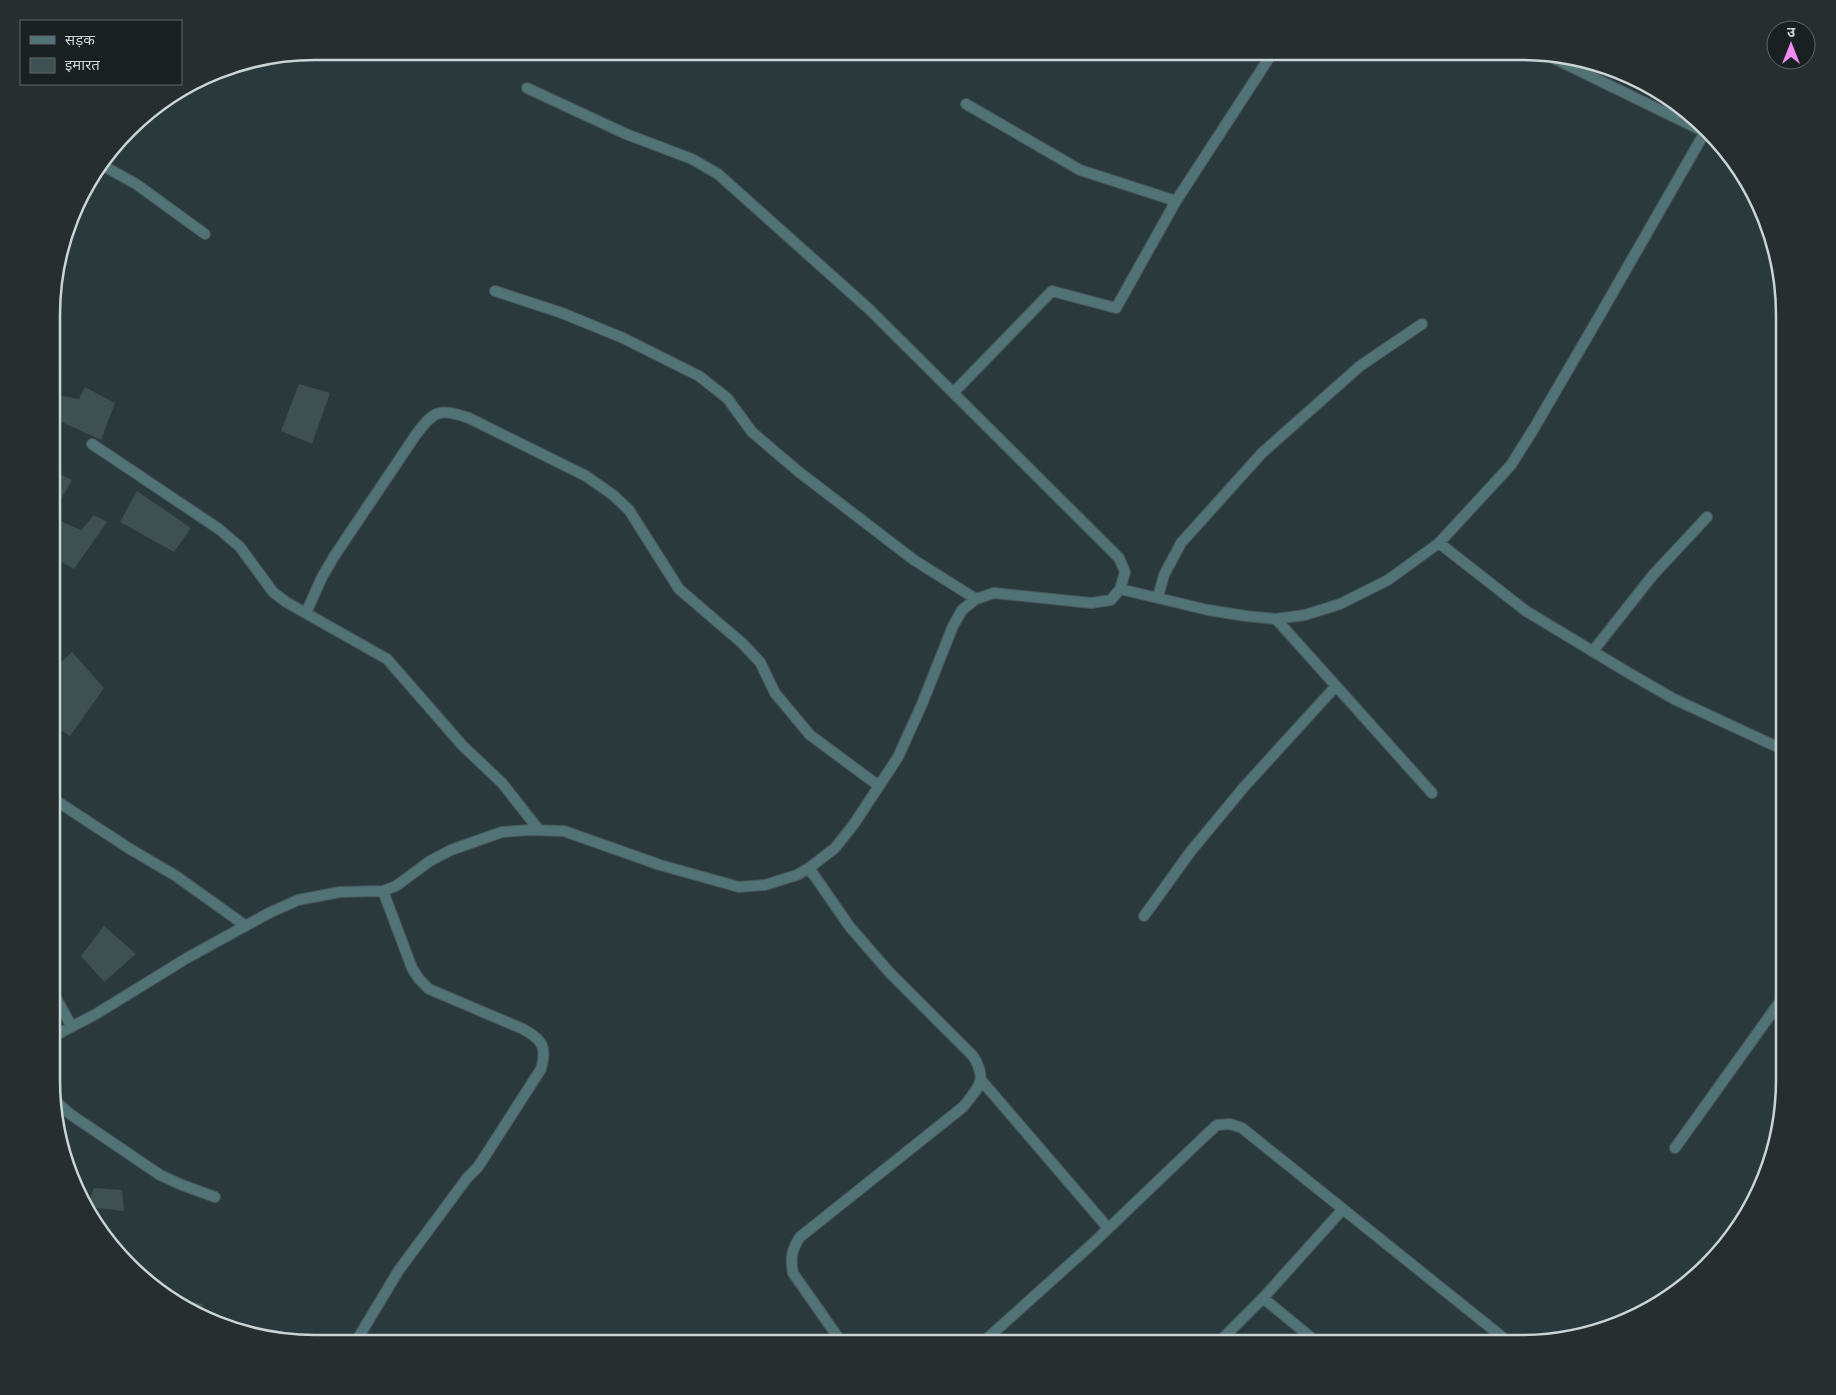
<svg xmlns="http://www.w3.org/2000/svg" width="1836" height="1395" font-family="'Archivo Narrow','Noto Sans Devanagari',sans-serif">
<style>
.building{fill:#3f5051}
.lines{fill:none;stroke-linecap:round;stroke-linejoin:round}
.street-casing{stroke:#475658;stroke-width:12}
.street{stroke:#517376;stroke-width:10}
.rim{fill:none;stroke:#cad4d5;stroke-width:2.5}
</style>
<rect width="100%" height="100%" fill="#2a3a3c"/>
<!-- building -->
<path class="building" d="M299,384L330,393L312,444L281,431Z
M85,387L115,403L101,440L53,418V403L57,395L79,399Z
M53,471L72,480L53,513Z
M137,491L191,528L174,552L120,522Z
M94,515L107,522L74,569L53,557V518L81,530Z
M72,652L104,688L70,736L53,725V670Z
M104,926L136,954L104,982L81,956Z
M94,1188L122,1190L124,1211L87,1207Z
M175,1299L203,1304L201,1316Z"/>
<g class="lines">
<defs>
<path id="street" d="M1543,53L1707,133
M966,104L1080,170L1176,201
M102,165L136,184L205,234
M495,291L562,313L623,338L699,376L727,398L752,432L799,472L914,560L976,599
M953,393L1052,291L1116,308L1176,201L1273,52
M92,444L219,529L240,547L273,592L286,602L387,659L462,745L502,783L539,830
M1439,543L1526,611L1627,672L1674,699L1784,750
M1120,589L1208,610L1246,616L1276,619L1305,615L1340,604L1388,580L1439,543L1511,465L1533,430L1600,315L1705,132
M1158,597L1164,575L1181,543L1262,453L1360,366L1422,324
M306,613L322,577L335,555L415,436C434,410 439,408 469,418L586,476L613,495L629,510L679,589L742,643L760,662L775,693L810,735L879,786
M1276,619L1432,793
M1593,651L1653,575L1707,517
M52,798L130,849L176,876L246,926
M809,868L850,927L890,973L973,1056C988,1080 979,1087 963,1107L800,1237C792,1249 790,1258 793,1273L842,1343
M1144,916L1191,851L1244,787L1336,686
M52,991L72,1027
M52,1037L96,1014L187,958L269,913L298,900L340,892L383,891L396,886L430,861L451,850L502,832L529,830L564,831L660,865L739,887L765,885L797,875L809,868L835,848L854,824L898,757L922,704L953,626L962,610L976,599L994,593L1091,603L1111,600L1120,589L1125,572L1119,558L869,309L718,174L692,159L626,134L527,88
M981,1080L1108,1228
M52,1098L70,1114L160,1175L182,1185L215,1197
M1675,1148L1784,996
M1263,1298L1319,1344
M355,1343L399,1270L467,1178L478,1167L541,1069C547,1047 543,1040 523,1029L429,989L419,979L412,968L383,891
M981,1344L1091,1245L1206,1135L1217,1125L1230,1124L1242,1128L1511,1344
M1217,1344L1263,1298L1343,1209"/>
</defs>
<!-- street casing -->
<use href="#street" class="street-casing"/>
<!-- street -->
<use href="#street" class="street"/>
</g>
<!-- crop -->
<path d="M0 0H1836V1395H0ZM315 60H1521A255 255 0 0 1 1776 315V1080A255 255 0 0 1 1521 1335H315A255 255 0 0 1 60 1080V315A255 255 0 0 1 315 60Z" fill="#272e2f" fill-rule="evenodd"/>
<path class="rim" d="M315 60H1521A255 255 0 0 1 1776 315V1080A255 255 0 0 1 1521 1335H315A255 255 0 0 1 60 1080V315A255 255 0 0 1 315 60Z"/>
<!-- legend -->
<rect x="20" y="20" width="162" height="65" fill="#192021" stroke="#606869"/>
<rect x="30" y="36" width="25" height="8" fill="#517376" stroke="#606869"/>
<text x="65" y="45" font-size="15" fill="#cad4d5">सड़क</text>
<rect x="30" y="58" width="25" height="15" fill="#3f5051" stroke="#606869"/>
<text x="65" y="70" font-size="15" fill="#cad4d5">इमारत</text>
<!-- north arrow -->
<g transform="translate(1791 45)"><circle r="24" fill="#192021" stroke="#606869"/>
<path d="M0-4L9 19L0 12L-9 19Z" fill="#f18af4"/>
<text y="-8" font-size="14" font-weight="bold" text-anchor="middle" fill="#cad4d5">उ</text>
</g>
</svg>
